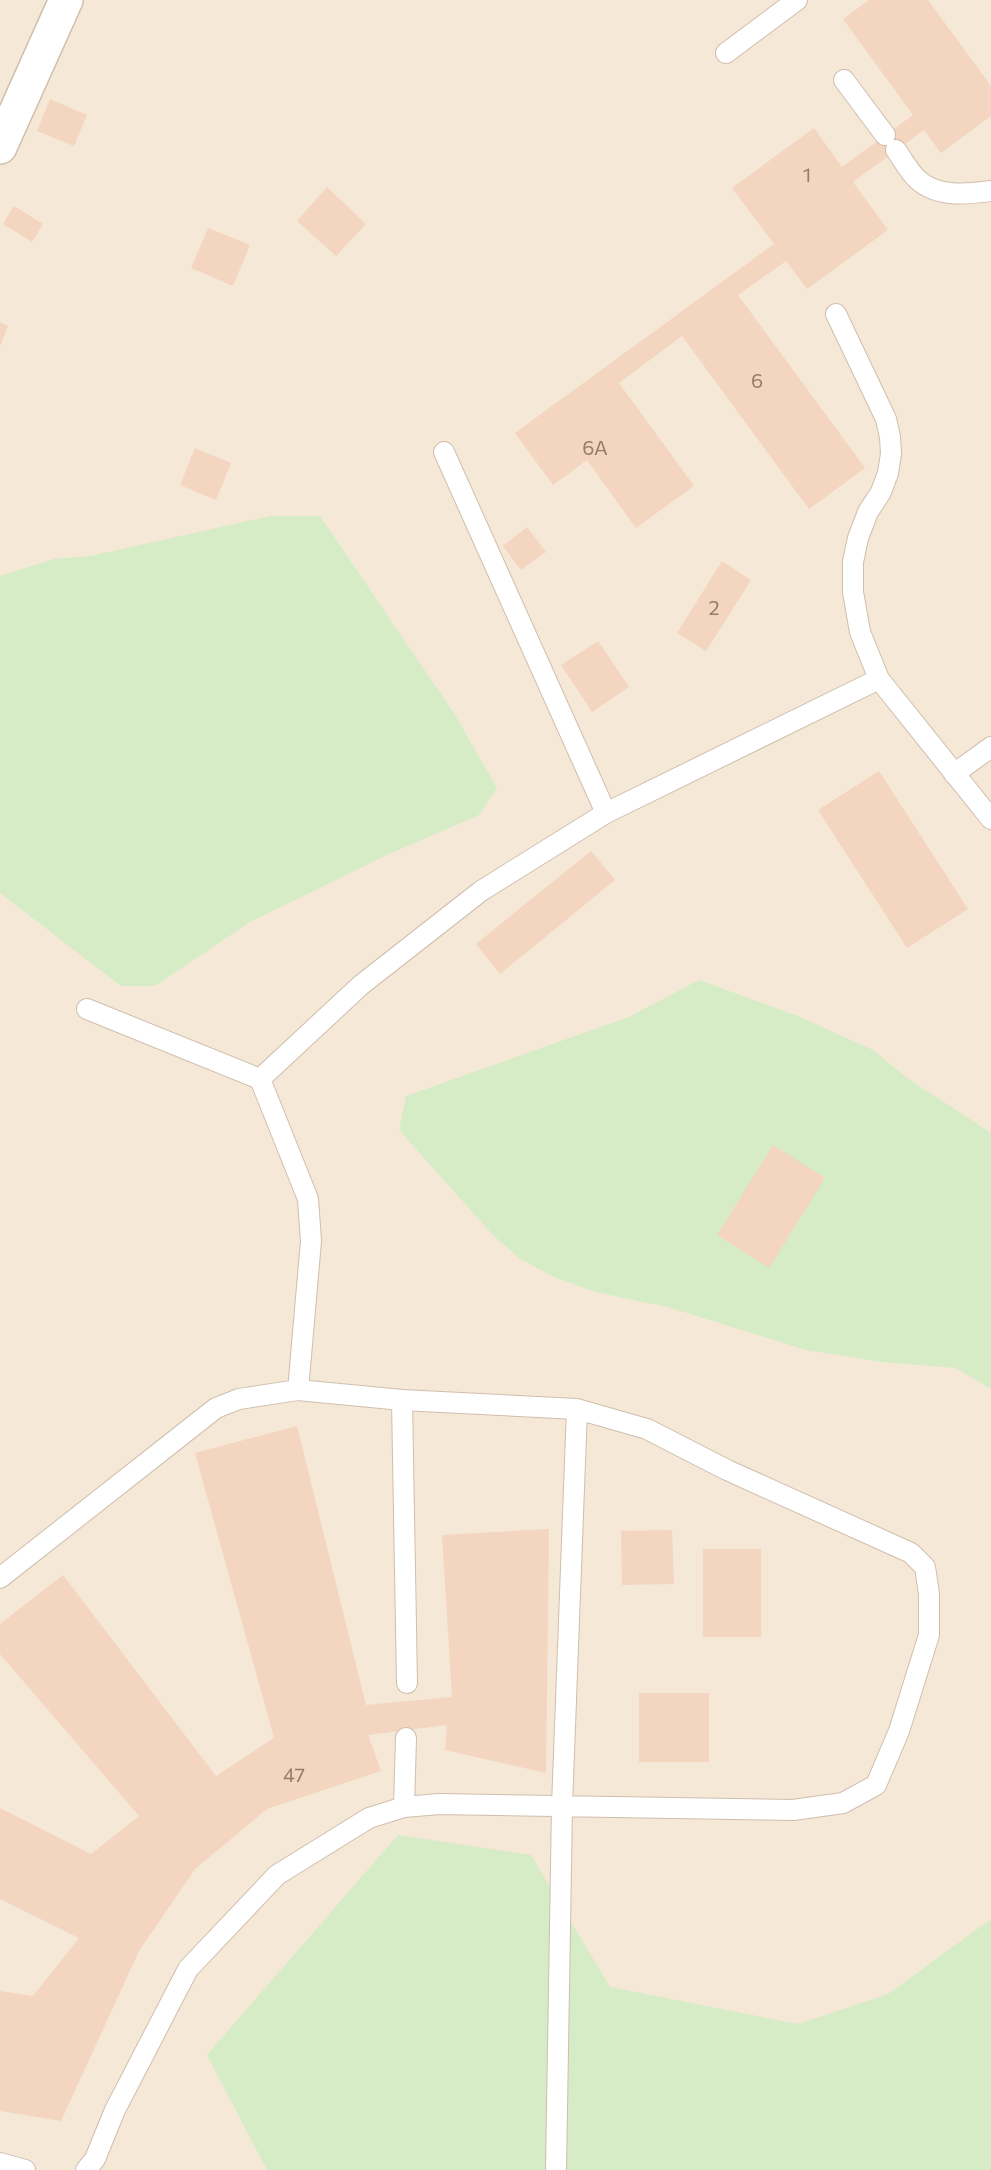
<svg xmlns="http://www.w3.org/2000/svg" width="991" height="2170" font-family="Commissioner,sans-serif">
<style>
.residential{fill:#f5e8d7}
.green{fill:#d5ecc6}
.building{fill:#f3d5c0}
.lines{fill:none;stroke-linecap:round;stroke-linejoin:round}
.lane-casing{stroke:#d0bead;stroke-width:22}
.street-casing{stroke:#d0bead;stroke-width:36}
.lane{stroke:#fff;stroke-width:20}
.street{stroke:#fff;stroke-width:33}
.labels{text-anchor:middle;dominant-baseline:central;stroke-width:4.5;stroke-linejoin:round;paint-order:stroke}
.number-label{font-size:20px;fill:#987a68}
</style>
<rect width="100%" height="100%" fill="#fdf6e9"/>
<!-- residential -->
<path class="residential" d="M0,0H991V2170H0Z"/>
<!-- green -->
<path class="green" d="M271,516H320L455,715L497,788L479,815L387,855L250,922L155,986H121L0,893V576L54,559L91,556Z
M699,980L800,1017L873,1050L907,1078L991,1133V1389L956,1368L882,1362L806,1350L668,1307L595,1292L552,1276L519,1258L494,1236L399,1130L406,1096L629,1017Z
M398,1835L531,1855L610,1987L798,2024L888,1994L991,1919V2170H267L207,2055Z"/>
<!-- building -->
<path class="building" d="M869,0H928L991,86V116L941,153L924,130L853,182L888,230L807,289L786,261L738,295L865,468L809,509L682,336L619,383L694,486L636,528L587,460L553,485L515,433L774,244L732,188L814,128L842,167L913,115L843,19Z
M50,99L87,115L74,146L37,131Z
M327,187L366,224L336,256L297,221Z
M14,206L43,224L32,242L3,224Z
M208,228L250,245L233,286L191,268Z
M0,322L8,326L0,346Z
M195,448L231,463L216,500L180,485Z
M527,527L546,552L521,570L503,546Z
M722,561L751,580L706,651L677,633Z
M598,641L629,687L592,712L561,665Z
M879,771L968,909L907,948L818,810Z
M591,851L615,880L500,974L476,944Z
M773,1145L825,1178L769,1268L717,1235Z
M297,1426L366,1705L452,1697L442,1535L549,1529L546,1773L445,1750L447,1725L368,1735L381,1771L267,1809L195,1869L139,1951L61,2121L0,2111V1991L33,1996L79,1938L0,1899V1808L91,1854L139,1816L0,1654V1624L63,1575L216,1776L274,1738L195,1453Z
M672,1530L674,1584L622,1585L621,1531Z
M703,1549H761V1637H703Z
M639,1693H709V1762H639Z"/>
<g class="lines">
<defs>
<path id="lane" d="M726,53L797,0
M844,80L885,135
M896,150C903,160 910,173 918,180C939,198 967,194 991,191
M836,314L886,419L890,437L891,454L888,473L881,492L868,512L858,538L853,562V592L860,632L879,679L991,819
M444,452L606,813
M954,774L991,747
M87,1009L260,1079L361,985L481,891L606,813L879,679
M402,1400L407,1683
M0,1578L216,1408L239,1399L298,1390
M404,1807L406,1738
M0,2163L25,2170
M86,2170L95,2159L115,2110L188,1969L277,1875L369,1818L404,1807L439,1804L793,1810L843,1803L876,1785L899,1731L929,1635V1594L925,1567L911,1553L727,1470L647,1429L577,1409L402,1400L298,1390L311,1241L308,1199L260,1079
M556,2170L562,1806L577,1409"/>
<path id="street" d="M0,147L66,0"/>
</defs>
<!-- lane casing -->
<use href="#lane" class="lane-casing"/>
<!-- street casing -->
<use href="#street" class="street-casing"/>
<!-- lane -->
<use href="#lane" class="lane"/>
<!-- street -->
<use href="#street" class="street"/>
</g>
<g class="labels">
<!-- number labels -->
<g class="number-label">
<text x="807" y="174">1</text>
<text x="757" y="380">6</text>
<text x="595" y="447">6А</text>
<text x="714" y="607">2</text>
<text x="294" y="1774">47</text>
</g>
</g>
</svg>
